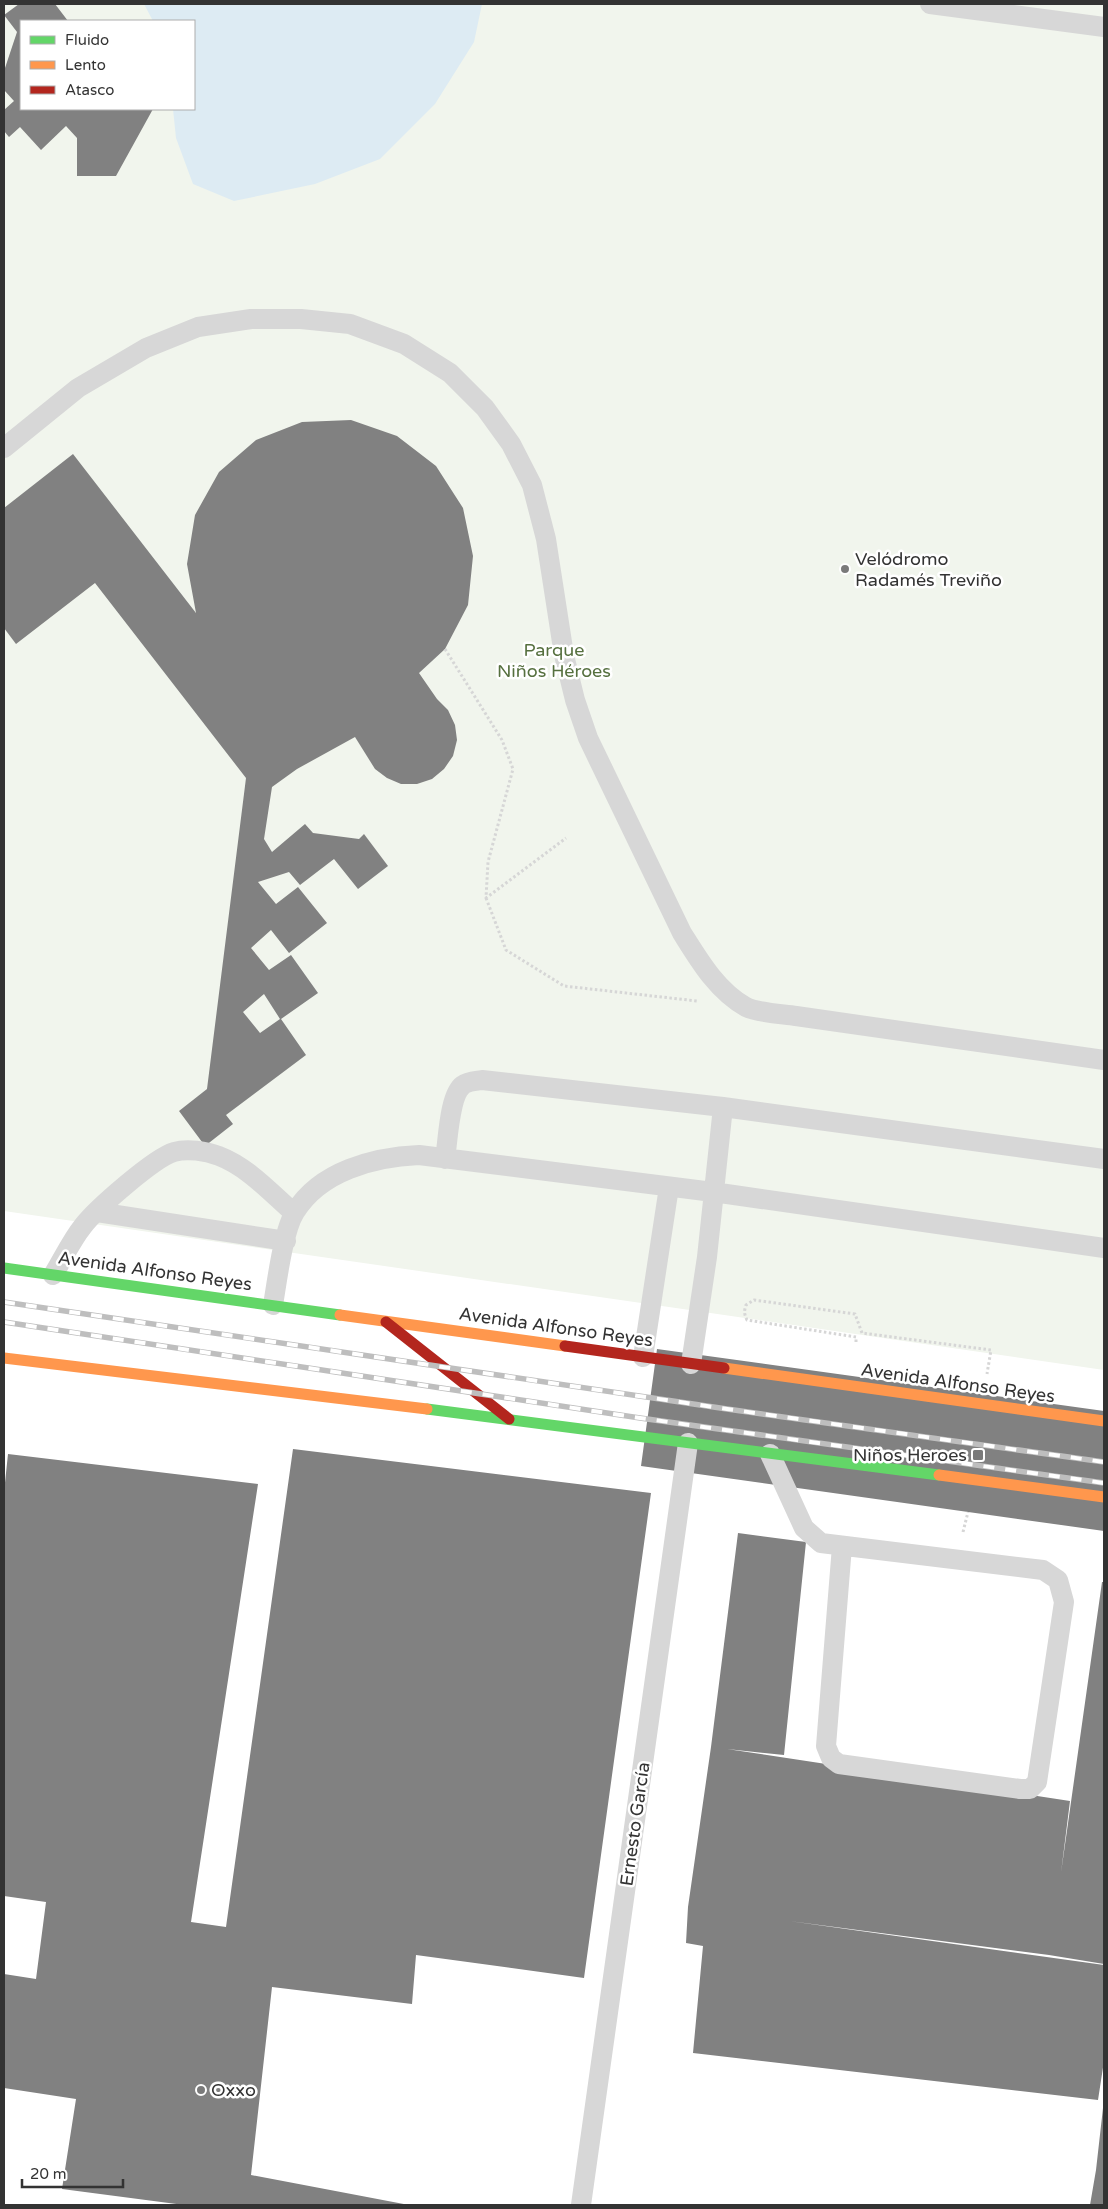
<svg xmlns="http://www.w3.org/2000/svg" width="1108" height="2209" font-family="'Varela Round',sans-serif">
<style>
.green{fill:#f1f5ed;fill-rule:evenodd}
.water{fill:#ddebf3}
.building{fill:#818181;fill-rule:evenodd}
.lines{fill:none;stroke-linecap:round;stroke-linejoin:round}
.path{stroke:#d6d6d6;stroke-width:3;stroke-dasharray:2.5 2.5;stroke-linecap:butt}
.lane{stroke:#d7d7d7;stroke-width:20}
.fast{stroke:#63d668;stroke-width:11}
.slow{stroke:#ff974d;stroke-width:11}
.jam{stroke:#b3261e;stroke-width:11}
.rail-casing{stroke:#bebebe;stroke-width:5.5}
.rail{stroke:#fff;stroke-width:4;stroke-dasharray:11;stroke-linecap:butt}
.poi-dot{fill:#7a7a7a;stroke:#fff;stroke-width:2}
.labels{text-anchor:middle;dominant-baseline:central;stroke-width:5;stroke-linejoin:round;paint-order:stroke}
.poi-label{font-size:18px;fill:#333;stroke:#fff;text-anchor:start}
.park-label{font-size:18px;fill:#56703f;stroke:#fff}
.street-label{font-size:18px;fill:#333;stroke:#fff}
</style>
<rect width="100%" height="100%" fill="#fff"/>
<!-- green -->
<path class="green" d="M4,4H1104V1370L4,1211ZM21,21H194V109H21Z"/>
<!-- water -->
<path class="water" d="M144,4H482L474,42L435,104L380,159L315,184L234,201L193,184L176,138L173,109H194V21H153Z"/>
<!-- building -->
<path class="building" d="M19,4H55L68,21H21V109H153L116,176H77V138L66,126L41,150L20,127L9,137L4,131V110L14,101L4,90V71L17,32L4,15Z
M351,420L397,436L436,466L463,508L473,556L468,605L445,649L419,673L437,699L448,710L455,725L457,740L453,756L444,769L432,779L417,784H401L387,778L375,769L355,737L297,769L272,787L264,839L272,852L305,824L313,833L359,839L364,834L388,866L358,889L334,859L300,885L289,872L258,882L276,904L298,887L327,923L289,953L271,930L251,948L269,970L291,955L318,993L281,1019L306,1055L226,1115L233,1124L205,1146L179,1111L207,1089L246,778L95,583L16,644L4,628V508L73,454L196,613L187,564L195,515L219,472L256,440L302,422ZM264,994L280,1019L260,1033L243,1012Z
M657,1349L1104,1411V1531L641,1466Z
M293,1449L651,1493L584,1978L416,1955L412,2004L272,1987L251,2175L409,2205H184L62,2189L76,2099L4,2088V1974L36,1979L46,1902L4,1896V1492L8,1454L258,1484L191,1922L226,1927Z
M738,1533L806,1542L784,1755L727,1749L1070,1801L1061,1873L1102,1582H1104V1964L1049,1955L789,1921L1104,1965V2061L1098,2100L693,2053L703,1946L686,1943L688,1907L711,1747Z
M1103,2108L1104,2205H1090L1096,2170Z"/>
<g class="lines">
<!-- path -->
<path class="path" d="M445,649L502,740L513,769L488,862L486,898L566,838
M486,898L506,950L564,986L697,1001
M856,1342V1337L747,1320C744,1314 744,1311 746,1305L754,1300L855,1314L862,1333L991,1350L987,1374
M963,1532L968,1512"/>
<!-- lane -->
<path class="lane" d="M930,4L1104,27
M4,448L78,388L146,348L198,327L251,319H301L350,324L404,344L450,373L485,408L511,444L532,485L546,539L564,655L575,700L588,738L682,933C699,960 717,991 746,1007C758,1013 783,1014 796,1016L1104,1060
M445,1159C448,1142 449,1095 463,1085C468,1081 476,1081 482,1080L723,1107L1104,1159
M97,1212L286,1241
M53,1275C63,1259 71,1241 83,1226C96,1209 154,1158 174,1152C187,1148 206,1151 219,1156C248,1167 271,1193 294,1213
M273,1305C277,1282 283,1231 295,1212C320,1171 374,1157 419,1155L713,1192L1104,1248
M643,1357L669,1187
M691,1364L707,1257L723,1107
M770,1454L804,1528L821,1543L1043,1570L1058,1580L1064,1602L1037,1782L1030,1789H1020L839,1764L831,1758L826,1746L842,1546
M581,2205L688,1443"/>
<!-- fast -->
<path class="fast" d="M4,1268L340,1315
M427,1409L939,1475"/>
<!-- slow -->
<path class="slow" d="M340,1315L565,1346
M4,1358L427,1409
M724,1368L1104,1421
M939,1475L1104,1497"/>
<!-- jam -->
<path class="jam" d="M386,1322L509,1419
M565,1346L724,1368"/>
<defs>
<path id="rail" d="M4,1302L727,1409L1104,1462
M4,1322L640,1418L1104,1483"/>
</defs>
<!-- rail casing -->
<use href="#rail" class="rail-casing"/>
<!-- rail -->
<use href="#rail" class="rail"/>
</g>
<!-- markers -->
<g class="poi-dot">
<circle cx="845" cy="569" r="5"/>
<rect x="972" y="1449" width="12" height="12" rx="2.5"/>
<circle cx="201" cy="2090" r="5"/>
</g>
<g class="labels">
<!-- poi labels -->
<g class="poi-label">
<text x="855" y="559">Velódromo<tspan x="855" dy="21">Radamés Treviño</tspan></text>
<text x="967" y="1455" text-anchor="end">Niños Heroes</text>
<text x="211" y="2090">Oxxo</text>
</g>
<!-- park labels -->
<g class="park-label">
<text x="554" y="650">Parque<tspan x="554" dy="21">Niños Héroes</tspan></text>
</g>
<!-- street labels -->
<g class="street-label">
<text transform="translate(155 1271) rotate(8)">Avenida Alfonso Reyes</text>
<text transform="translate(556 1327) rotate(8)">Avenida Alfonso Reyes</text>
<text transform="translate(958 1383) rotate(8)">Avenida Alfonso Reyes</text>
<text transform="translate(635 1824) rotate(-82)">Ernesto García</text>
</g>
</g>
<!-- border -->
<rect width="1108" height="2209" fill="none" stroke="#333333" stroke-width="10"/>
<!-- legend -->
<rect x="20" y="20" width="175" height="90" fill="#ffffff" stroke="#adadad"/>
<rect x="30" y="36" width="25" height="8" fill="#63d668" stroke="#adadad"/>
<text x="65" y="45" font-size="15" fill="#333333">Fluido</text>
<rect x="30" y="61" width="25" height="8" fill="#ff974d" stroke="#adadad"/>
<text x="65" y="70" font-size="15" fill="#333333">Lento</text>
<rect x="30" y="86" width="25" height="8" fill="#b3261e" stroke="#adadad"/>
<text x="65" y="95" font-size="15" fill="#333333">Atasco</text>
<!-- scale -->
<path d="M22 2179v8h101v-8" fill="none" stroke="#333333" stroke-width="2.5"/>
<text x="30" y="2179" font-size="15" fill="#333333" stroke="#ffffff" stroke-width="4" paint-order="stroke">20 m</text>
</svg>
